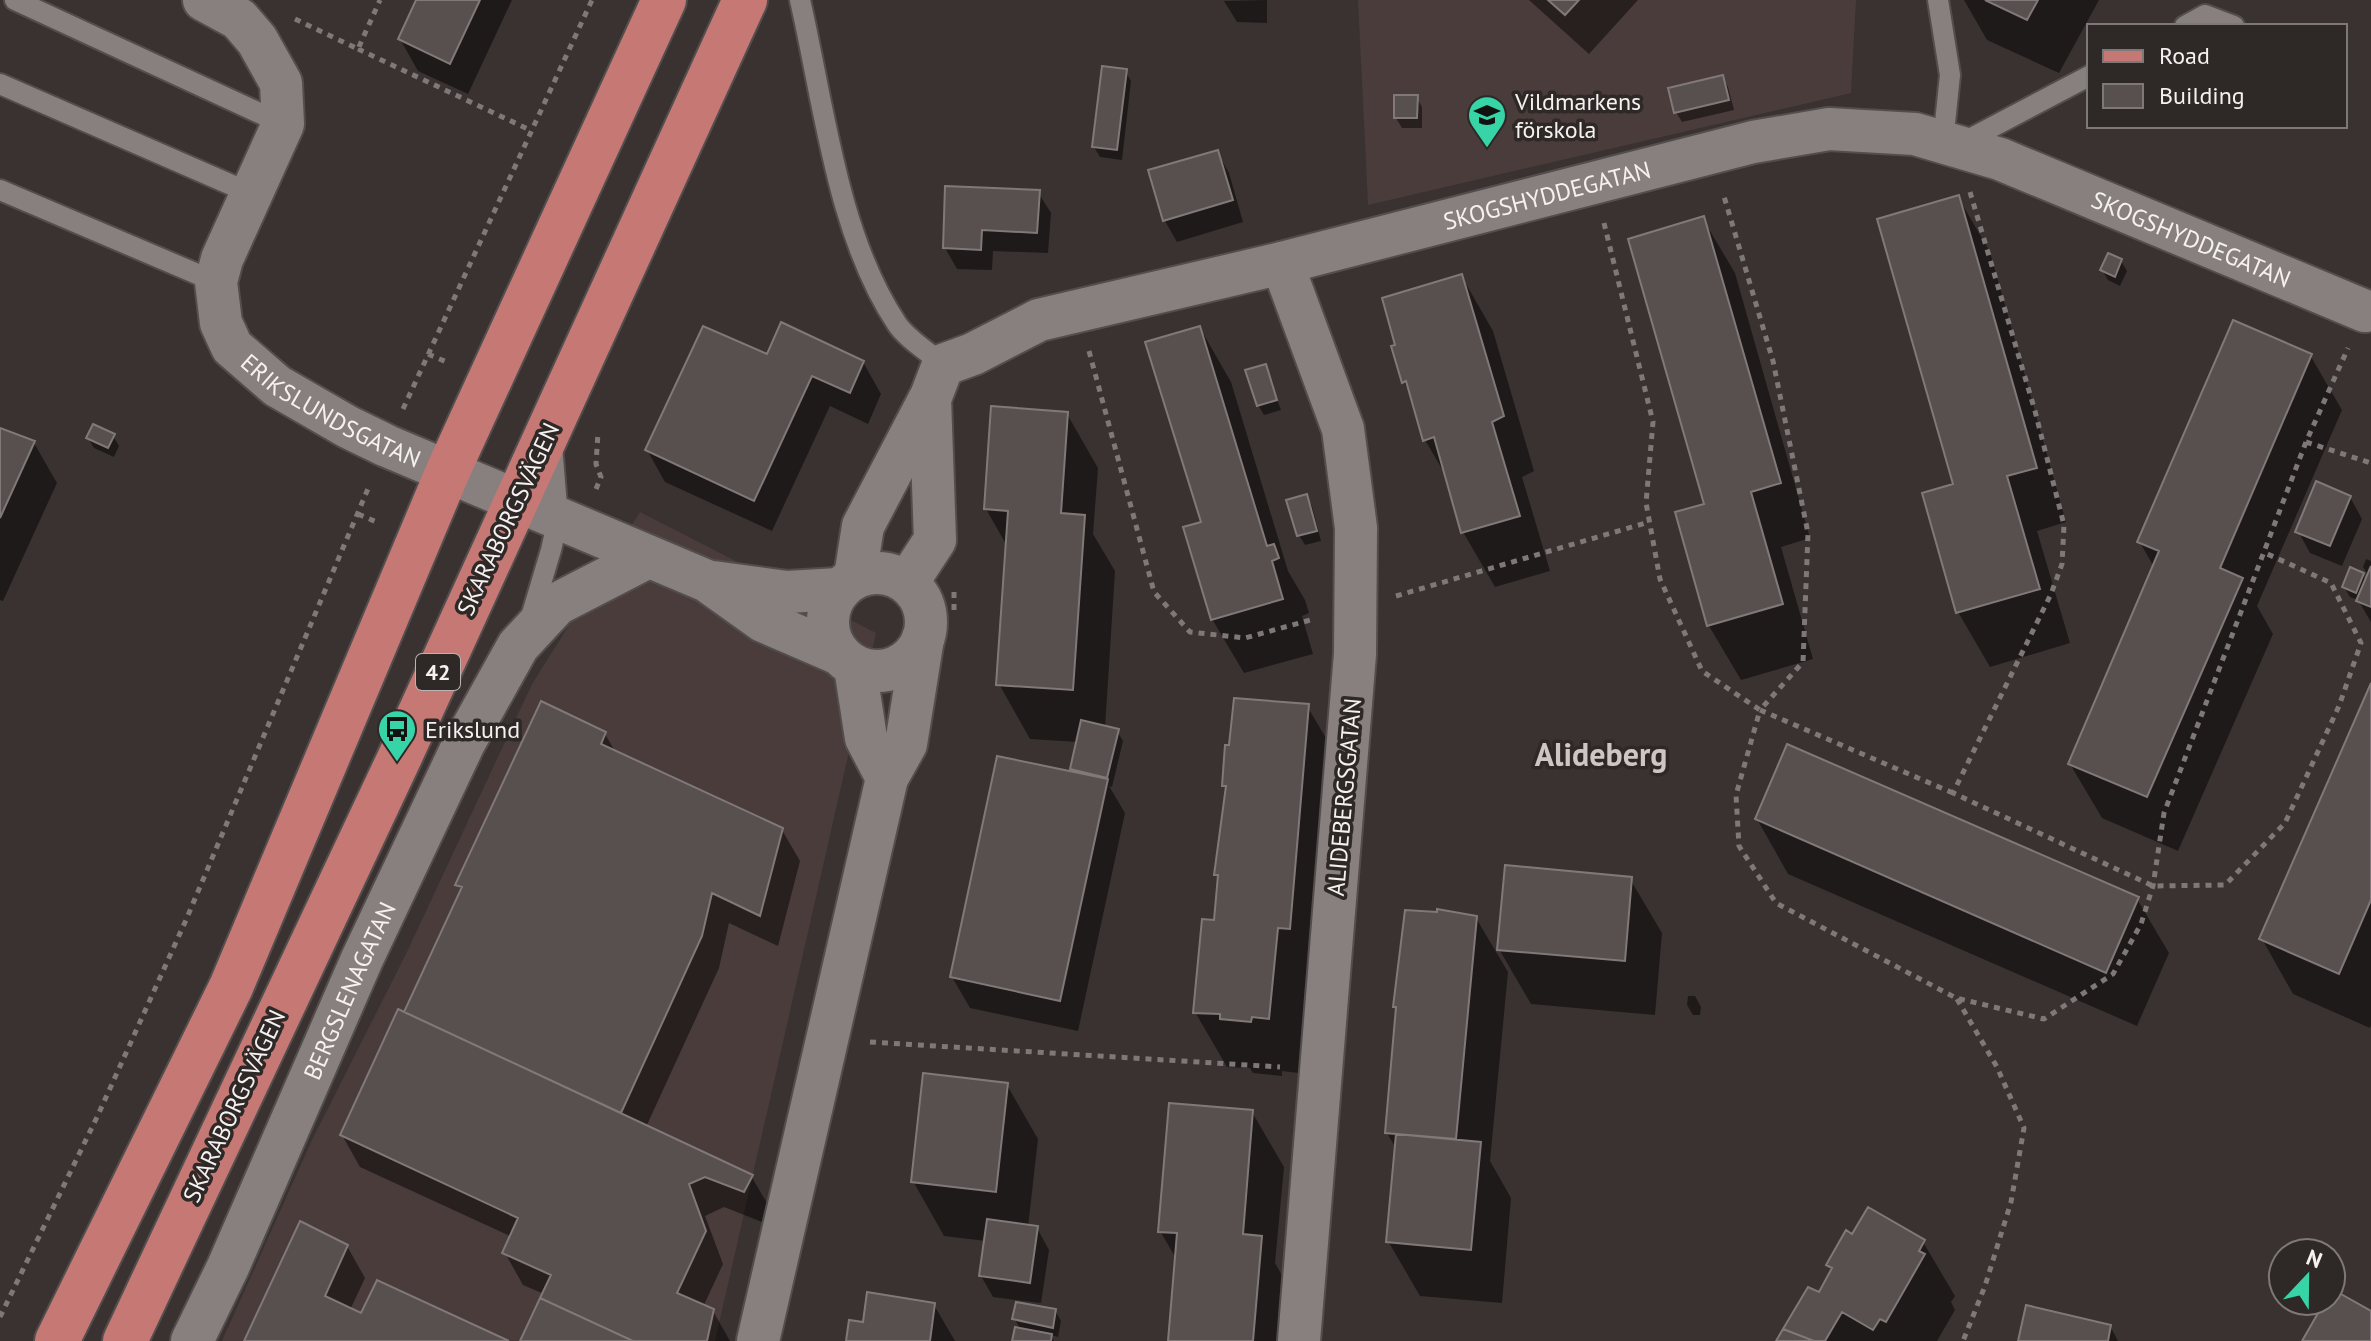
<svg xmlns="http://www.w3.org/2000/svg" width="2371" height="1341" font-family="'PT Sans',sans-serif">
<style>
.built{fill:#4a3c3b}
.shadow{fill:#0007}
.building{fill:#57504f;stroke:#817979;stroke-width:2}
.lines{fill:none;stroke-linecap:round;stroke-linejoin:round}
.service-casing{stroke:#534e4d;stroke-width:24}
.minor-casing{stroke:#534e4d;stroke-width:46}
.primary-casing{stroke:#534e4d;stroke-width:48}
.path{stroke:#7f7878;stroke-width:5;stroke-dasharray:6 6;stroke-linecap:butt}
.service{stroke:#88807f;stroke-width:20}
.minor{stroke:#88807f;stroke-width:42}
.primary{stroke:#c67974;stroke-width:44}
.labels{text-anchor:middle;dominant-baseline:central;stroke-width:7;stroke-linejoin:round;paint-order:stroke}
.shield{fill:#2e2827;stroke:#bab5b4;stroke-width:2}
.shield-label{font-size:22px;font-weight:bold;fill:#f6f1f1}
.poi-label{font-size:24px;fill:#f6f1f1;stroke:#2e2827;text-anchor:start}
.street-label{font-size:24px;fill:#f6f1f1;stroke:#2e2827}
.district-label{font-size:32px;font-weight:bold;fill:#cec5c4;stroke:#2e2827}
</style>
<rect width="100%" height="100%" fill="#393231"/>
<!-- built -->
<path class="built" d="M1358,0H1856L1851,93L1368,205Z
M640,512L876,633L715,1341H222L311,1142L406,954L532,684Z"/>
<!-- shadow -->
<path class="shadow" d="M418,0H512L468,94L418,71L400,39Z
M1267,0V23L1237,22L1224,1Z
M1529,0H1638L1589,54Z
M1964,0H2099L2059,73L1987,40Z
M1125,71L1131,81L1122,160L1100,157L1094,147Z
M1722,77L1728,87L1734,110L1682,122L1676,112Z
M1416,97L1422,107V128H1402L1396,118Z
M1217,152L1229,173L1243,222L1177,242L1165,221L1151,171Z
M1038,192L1051,213L1048,253L993,251L992,270L957,269L945,248Z
M1958,197L1990,252L2066,522L2037,531L2070,643L1990,667L1958,612L1956,485Z
M1703,219L1735,273L1810,538L1781,547L1813,659L1741,680L1709,626L1677,513L1707,506Z
M2121,261L2127,271L2120,286L2108,280L2102,270Z
M1462,277L1493,331L1534,471L1522,477L1550,571L1495,587L1463,532L1449,481L1425,440L1412,397L1404,382Z
M1200,328L1231,382L1288,571L1305,600L1309,613L1302,616L1313,654L1244,673L1212,619L1203,523Z
M2310,355L2342,410L2257,606L2273,634L2178,851L2102,818L2070,764L2154,567L2139,541Z
M768,357L863,362L881,394L868,424L830,406L772,531L665,482L647,450Z
M1265,367L1281,410L1264,415L1258,405Z
M1067,414L1098,468L1093,534L1115,571L1105,728L1117,731L1123,741L1112,787L1109,786L1125,813L1078,1031L970,1008L952,977L1075,775L1072,768L1078,742L1030,739L999,684L1007,546L986,509Z
M0,428L34,443L57,483L3,601L0,600Z
M113,436L119,446L114,457L94,448L88,438Z
M1306,496L1312,506L1321,541L1305,545L1299,535Z
M2350,497L2362,519L2342,566L2310,553L2298,531Z
M2366,559L2371,561V622L2358,600L2350,597L2344,587L2363,575L2367,582L2369,577L2363,567Z
M2371,688V1025L2370,1028L2293,994L2262,939Z
M1307,706L1339,760L1308,982L1299,1073L1282,1071V1076L1253,1073L1250,1068L1227,1067L1195,1012L1216,922L1220,880L1216,874L1227,792L1224,786Z
M605,734L616,753L782,830L800,861L778,946L729,923L719,968L646,1127L751,1176L770,1208L762,1222L724,1207L705,1216L723,1264L703,1307L713,1311L730,1341H522L544,1294L523,1285L505,1253L512,1237L360,1167L342,1135L405,1015L462,892L458,884Z
M1757,819L2137,899L2169,953L2137,1026L1788,874Z
M1630,879L1662,933L1655,1015L1531,1004L1499,949Z
M1476,918L1508,972L1490,1161L1511,1198L1502,1303L1420,1296L1388,1241L1397,1150L1387,1133L1398,1011L1395,1006Z
M1688,996H1695L1701,1007L1700,1015H1693L1687,1005Z
M1007,1085L1038,1139L1028,1227L1037,1228L1049,1250L1041,1303L993,1297L981,1276L986,1241L944,1236L913,1181Z
M1252,1112L1284,1167L1275,1263L1292,1293L1288,1341H1170L1177,1260L1160,1231Z
M1852,1237L1923,1242L1955,1296L1951,1302L1955,1310L1937,1341H1778L1819,1295L1832,1272L1828,1265Z
M347,1246L365,1278L350,1310L362,1315L505,1341H246Z
M934,1305L955,1341H848L865,1324Z
M1055,1310L1061,1321L1058,1337L1051,1335L1054,1341H1014L1021,1330L1014,1318Z
M2110,1326L2118,1341H2020Z"/>
<!-- building -->
<path class="building" d="M416,0H480L450,64L398,39Z
M1548,0H1579L1565,15Z
M1985,0H2038L2027,20Z
M1102,66L1127,69L1117,150L1092,147Z
M1723,75L1729,100L1674,113L1668,88Z
M1394,95H1418L1417,118H1394Z
M1218,150L1233,200L1163,221L1148,170Z
M945,186L1040,190L1037,233L982,230L981,250L943,248Z
M1959,195L2037,468L2007,476L2040,589L1956,613L1922,493L1953,484L1877,219Z
M1704,216L1781,483L1751,492L1783,604L1707,626L1675,512L1704,504L1628,239Z
M2108,253L2122,259L2115,277L2100,270Z
M1462,274L1504,416L1492,422L1520,516L1461,533L1434,437L1423,441L1406,381L1402,383L1391,346L1395,345L1382,298Z
M2233,320L2312,354L2220,568L2243,578L2147,797L2068,764L2159,551L2137,542Z
M781,322L864,361L850,393L812,376L754,501L645,450L703,326L767,354Z
M1200,326L1267,546L1274,544L1279,558L1272,561L1283,599L1211,620L1183,527L1201,522L1145,342Z
M1266,364L1277,400L1257,406L1245,370Z
M991,406L1068,412L1061,513L1085,515L1073,690L996,685L1008,511L984,509Z
M93,424L115,434L108,448L86,438Z
M0,428L35,441L0,518Z
M2316,481L2351,496L2330,546L2295,532Z
M1307,494L1317,531L1297,536L1286,500Z
M2371,566V607L2356,601Z
M2350,567L2364,573L2356,593L2342,587Z
M2371,683V900L2339,974L2259,939Z
M1234,698L1309,704L1290,929L1278,928L1269,1019L1252,1017L1251,1022L1220,1019V1014L1193,1013L1202,919L1214,920L1218,875H1214L1226,786H1222L1225,745H1229Z
M541,701L606,732L601,744L783,828L760,916L712,893L702,936L621,1113L404,1012L462,887L455,885Z
M1081,720L1119,729L1107,778L1070,769Z
M1787,744L2139,897L2106,973L1755,819Z
M997,756L1108,779L1060,1001L950,977Z
M1505,865L1632,877L1625,961L1497,950Z
M1437,909L1477,916L1456,1139L1385,1133L1396,1007H1393L1405,910L1437,912Z
M398,1009L753,1175L744,1192L705,1177L689,1184L706,1231L677,1293L714,1309L707,1341H633L540,1298L551,1275L502,1253L518,1218L340,1135Z
M923,1073L1008,1083L996,1192L911,1182Z
M1169,1103L1253,1110L1243,1234L1262,1236L1253,1341H1168L1177,1233L1158,1232Z
M1396,1134L1481,1142L1471,1250L1386,1242Z
M1868,1207L1925,1240L1919,1251L1925,1254L1886,1322L1880,1319L1873,1330L1842,1312L1825,1341H1814L1783,1329L1808,1287L1819,1292L1832,1268L1826,1265L1846,1230L1852,1234Z
M987,1219L1038,1226L1030,1283L979,1276Z
M300,1221L348,1245L325,1296L361,1313L377,1280L509,1341H244Z
M2332,1289L2371,1311V1341H2302L2325,1301H2331Z
M867,1292L935,1303L930,1341H846L849,1320L863,1322Z
M540,1298L633,1341H520Z
M1016,1302L1056,1309L1053,1328L1012,1319Z
M2026,1305L2111,1325L2108,1341H2018Z
M1015,1327L1052,1334L1051,1341H1012Z
M1783,1329L1814,1341H1776Z"/>
<g class="lines">
<defs>
<path id="service" d="M15,0L283,124
M800,0C824,104 837,234 897,324C907,339 929,352 943,365
M1938,0L1950,75L1943,142
M2185,26L2205,15L2234,26
M0,84L250,193
M1960,144L2089,76
M0,190L216,282
M531,617L551,550L558,519L552,445"/>
<g id="minor">
<path id="s1" d="M204,0L239,19L257,40L281,83L283,124L222,259L216,282L221,323L232,347L277,386L348,427L387,446L707,581L763,621L837,653"/>
<path d="M1282,263L1343,429L1356,528L1355,654L1299,1341"/>
<circle cx="877" cy="622" r="49"/>
<path d="M855,577L863,526L929,400"/>
<path d="M713,582L787,592L839,589"/>
<path id="s2" d="M907,583L935,540L930,399L943,365L973,354L1039,320L1282,263L1753,142L1829,129L1915,134L2000,159L2365,311"/>
<path d="M855,667L866,738L887,778"/>
<path id="s3" d="M192,1341L228,1267L362,959L464,743L518,646L557,604L648,557"/>
<path d="M758,1341L887,778L906,744L923,638"/>
</g>
<path id="primary" d="M57,1341L231,987L448,471L664,0
M125,1341L397,763L745,0"/>
</defs>
<!-- service casing -->
<use href="#service" class="service-casing"/>
<!-- minor casing -->
<use href="#minor" class="minor-casing"/>
<!-- primary casing -->
<use href="#primary" class="primary-casing"/>
<!-- path -->
<path class="path" d="M295,19L358,49L380,0
M358,49L530,130
M1970,192L2035,411L2064,525L2062,564L2051,594L1953,793L2153,886L2225,885L2285,823L2339,706L2361,643L2331,583L2263,552
M1604,223L1653,422L1646,503L1660,579L1702,671L1760,710L1803,662L1808,533L1773,361L1723,193
M1089,351L1154,592L1190,632L1245,638L1314,619
M428,354L449,363
M403,409L592,0
M2306,442L2371,463
M596,489L601,477L596,464L598,433
M358,514L379,523
M1396,596L1649,522
M954,610V588
M1953,793L1760,710L1736,795L1739,846L1776,903L1956,998L2044,1019L2113,974L2141,924L2153,886L2164,813L2306,442L2348,348
M1957,999L1997,1067L2024,1128L2011,1202L1985,1286L1963,1341
M870,1042L1280,1067
M0,1317L98,1115L186,920L370,484"/>
<!-- service -->
<use href="#service" class="service"/>
<!-- minor -->
<use href="#minor" class="minor"/>
<!-- primary -->
<use href="#primary" class="primary"/>
</g>
<!-- icons -->
<defs>
<symbol id="school-pin" viewBox="-11 -11 22 30"><path d="M0 17L-7.5 6A9.5 9.5 0 1 1 7.5 6Z" fill="#36d4a7" stroke="#2e2827"/><path d="M0-5L7-2L0 1L-7-2ZM-4 1L0 2.5L4 1V4Q0 6-4 4Z" fill="#111"/></symbol>
<symbol id="bus-pin" viewBox="-11 -11 22 30"><path d="M0 17L-7.5 6A9.5 9.5 0 1 1 7.5 6Z" fill="#36d4a7" stroke="#2e2827"/><path d="M-5-6H5V4H4V6H2V4H-2V6H-4V4H-5ZM-3.5-4V0h7V-4ZM-3.5 1.2v1.5H-2V1.2ZM2 1.2v1.5H3.5V1.2Z" fill="#111"/></symbol>
</defs>
<g fill-rule="evenodd">
<use href="#school-pin" x="1465" y="93" width="44" height="60"/>
<use href="#bus-pin" x="375" y="707" width="44" height="60"/>
</g>
<g class="labels">
<!-- shield labels -->
<rect class="shield" x="416" y="654" width="44" height="36" rx="6"/>
<g class="shield-label">
<text x="438" y="672">42</text>
</g>
<!-- poi labels -->
<g class="poi-label">
<text x="1515" y="101">Vildmarkens<tspan x="1515" dy="28">förskola</tspan></text>
<text x="425" y="729">Erikslund</text>
</g>
<!-- street labels -->
<g class="street-label">
<text stroke="none"><textPath href="#s2" startOffset="858">SKOGSHYDDEGATAN</textPath></text>
<text stroke="none"><textPath href="#s2" startOffset="1530">SKOGSHYDDEGATAN</textPath></text>
<text stroke="none"><textPath href="#s1" startOffset="516">ERIKSLUNDSGATAN</textPath></text>
<text transform="translate(508 519) rotate(-65)">SKARABORGSVÄGEN</text>
<text transform="translate(1344 797) rotate(-85)">ALIDEBERGSGATAN</text>
<text stroke="none"><textPath href="#s3" startOffset="384">BERGSLENAGATAN</textPath></text>
<text transform="translate(234 1106) rotate(-65)">SKARABORGSVÄGEN</text>
</g>
<!-- district labels -->
<g class="district-label">
<text x="1601" y="754">Alideberg</text>
</g>
</g>
<!-- legend -->
<rect x="2087" y="24" width="260" height="104" fill="#2e2827" stroke="#7e7878" stroke-width="2"/>
<rect x="2103" y="50" width="40" height="12" fill="#c67974" stroke="#7e7878" stroke-width="2"/>
<text x="2159" y="64" font-size="24" fill="#f6f1f1">Road</text>
<rect x="2103" y="84" width="40" height="24" fill="#57504f" stroke="#7e7878" stroke-width="2"/>
<text x="2159" y="104" font-size="24" fill="#f6f1f1">Building</text>
<!-- north arrow -->
<g transform="translate(2307 1277) rotate(22)"><circle r="38" fill="#2e2827" stroke="#7e7878" stroke-width="2"/>
<path d="M0-6L14 30L0 20L-14 30Z" fill="#36d4a7"/>
<text y="-12" font-size="22" font-weight="bold" text-anchor="middle" fill="#f6f1f1">N</text>
</g>
</svg>
